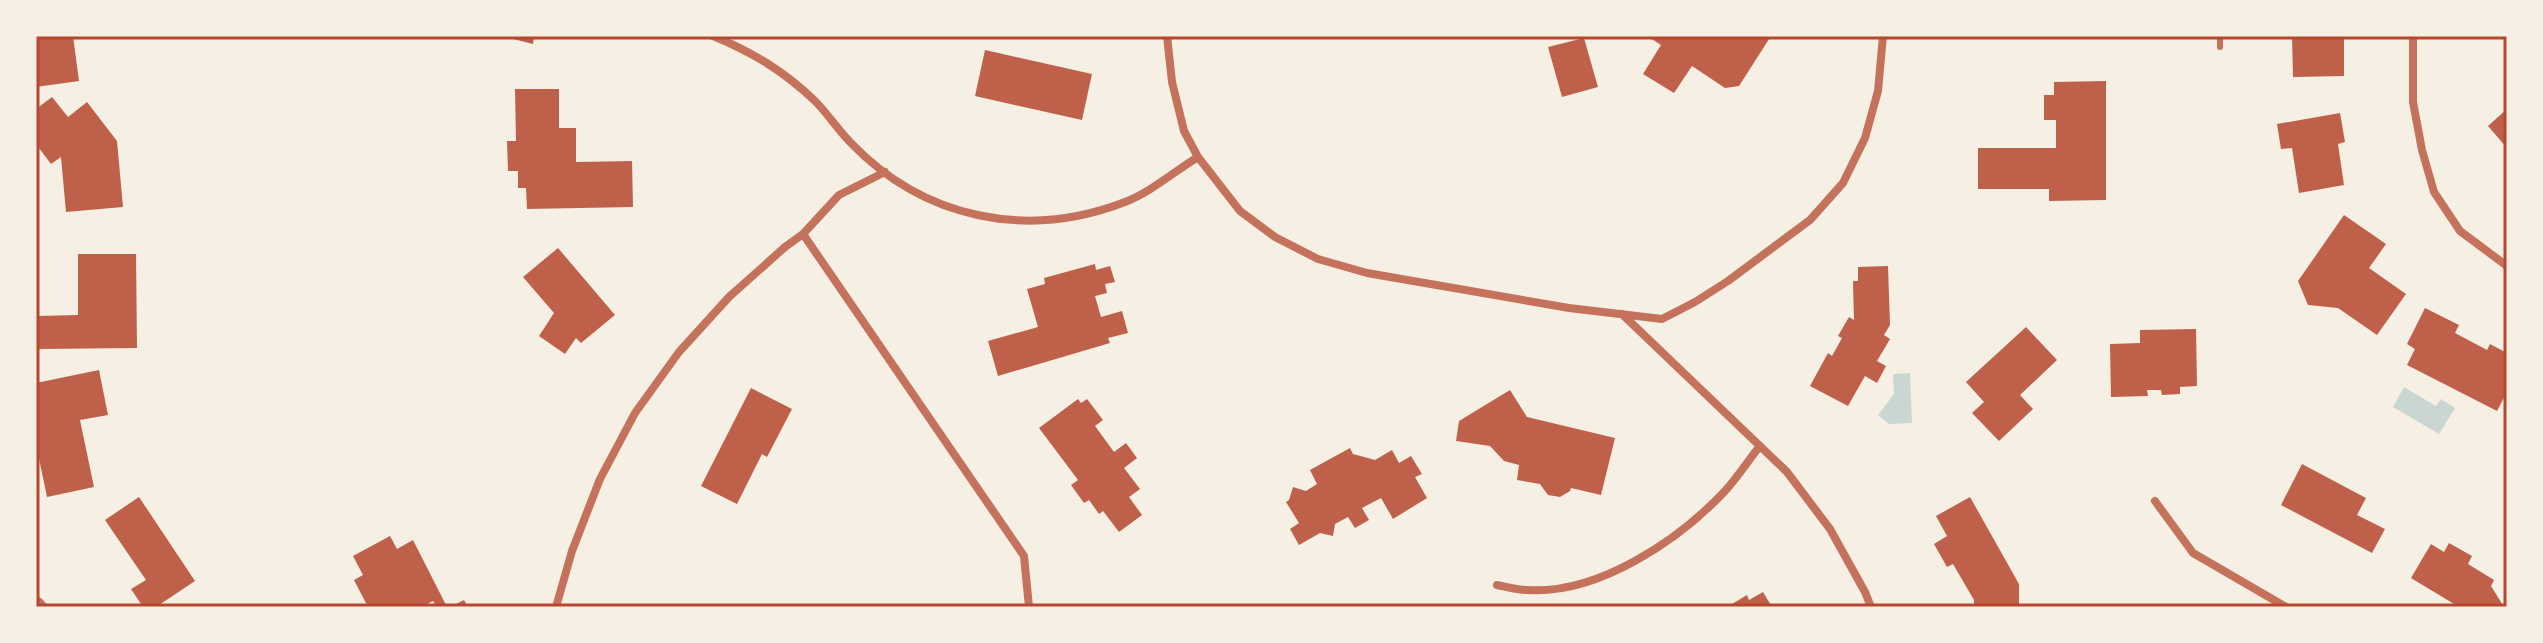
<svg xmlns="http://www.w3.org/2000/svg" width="2543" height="643" font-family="'Times New Roman',serif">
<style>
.water{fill:#c9d6d2}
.building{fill:#bf614a}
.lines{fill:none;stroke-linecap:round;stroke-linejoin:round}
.service{stroke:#c5725c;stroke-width:6}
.minor{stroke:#c5725c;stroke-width:8}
.tertiary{stroke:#c5725c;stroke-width:14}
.neatline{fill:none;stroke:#b5482f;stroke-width:3}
</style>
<rect width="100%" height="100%" fill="#f6efe4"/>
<!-- water -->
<path class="water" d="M1910,373L1912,423L1889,424L1878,415L1894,394L1893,374Z
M2404,387L2436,406L2441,399L2455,408L2439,434L2393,407Z"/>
<!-- building -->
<path class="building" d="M36,36H73L79,81L36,87Z
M501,36H534L533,44Z
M1647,36H1771L1739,86L1725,88L1692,66L1674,93L1643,74L1661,45Z
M2292,36H2344V76L2293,77Z
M1584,38L1598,87L1562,97L1548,47Z
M985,50L1092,74L1082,120L975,96Z
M2106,81V200L2049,201V189H1978V148H2056V120H2044V95H2054V82Z
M515,89H559V128H576V162L632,161L633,207L527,209L526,188H518V171H508L507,141H516Z
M52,97L68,117L87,102L117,141L123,207L66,212L61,157L51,164L36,144V109Z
M2507,109V148L2488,126Z
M2340,113L2345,142L2338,144L2344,185L2299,193L2292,148L2281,149L2277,124Z
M2344,215L2386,244L2369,268L2406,294L2377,335L2338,308L2308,305L2298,281Z
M558,248L615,315L581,343L576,338L565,354L539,336L554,313L523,277Z
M78,254H136L137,348L39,349L38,316L78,315Z
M1095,264L1096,270L1110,266L1115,282L1105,284L1107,293L1095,296L1101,317L1122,311L1128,333L1108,338L1110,343L998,376L988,341L1038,327L1027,289L1045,284L1044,278Z
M1888,266L1890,325L1884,335L1890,339L1877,361L1886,366L1877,383L1865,376L1848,406L1810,386L1828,353L1832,356L1842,338L1838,336L1849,317L1854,320L1853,281H1858V267Z
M2425,308L2459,325L2455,333L2487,350L2490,344L2507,353V392L2497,411L2407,365L2415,349L2407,344Z
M2026,327L2057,360L2020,395L2033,409L1999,441L1972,413L1984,402L1966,382Z
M2196,329L2197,386L2180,387V394L2162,395L2161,390H2147L2148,396L2111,397L2110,344L2140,343V330Z
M99,370L108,415L80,420L94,487L47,497L36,444V383Z
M751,388L792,409L767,457L762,454L737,504L701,486Z
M1510,390L1527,417L1615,438L1601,495L1571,488L1570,491L1560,497L1548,495L1540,484L1517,480L1519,465L1504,461L1490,446L1456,441L1459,421Z
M1078,399L1081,403L1087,399L1103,420L1095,426L1114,452L1126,443L1137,458L1124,468L1140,489L1129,497L1142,515L1119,532L1103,511L1099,514L1089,500L1084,503L1071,485L1078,480L1039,428Z
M1350,448L1353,454L1375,460L1392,450L1399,463L1411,456L1422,474L1415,477L1427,498L1393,519L1381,498L1362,508L1369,520L1355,528L1348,517L1335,524L1333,536L1320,533L1299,545L1290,529L1299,523L1286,502L1289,500L1293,487L1306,491L1317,484L1310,470Z
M2302,464L2366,498L2357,515L2385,529L2372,553L2281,505Z
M139,497L195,581L156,607H143L131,589L146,580L105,520Z
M1970,497L2019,584V607H1974V600L1953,564L1947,567L1934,544L1947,536L1936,516Z
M390,536L397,549L413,540L447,607H437L433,601L421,607H368L354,580L363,575L353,556Z
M2449,543L2472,556L2468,564L2494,580L2491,586L2504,607H2459L2411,578L2431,544L2444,552Z
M1763,592L1772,607H1727L1747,595L1749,600Z
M464,600L468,607H450Z"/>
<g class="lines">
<!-- service -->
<path class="service" d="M2220,36V47"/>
<!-- minor -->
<path class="minor" d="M713,36C752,52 784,71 815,101C828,114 838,130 851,143C924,219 1027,240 1125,202C1151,192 1175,171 1198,157
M1167,36L1172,82L1184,131L1198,157L1240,211L1275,237L1318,259L1367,273L1569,308L1662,319L1695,302L1728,281L1810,220L1843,183L1865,138L1878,91L1883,36
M2413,36V102L2422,150L2434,192L2460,231L2507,266
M803,234L1024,556L1029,607
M1622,314L1787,472L1830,529L1865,592L1871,607
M2155,501L2193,553L2286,607
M1497,585C1507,587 1517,590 1527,590C1598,595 1679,540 1725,491C1737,478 1748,461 1759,447
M556,607L572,551L600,479L635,413L679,352L729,297L785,247L803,234L839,195L885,172"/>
<!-- tertiary -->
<path class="tertiary" d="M36,603L40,607"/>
</g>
<!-- border -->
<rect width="2543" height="643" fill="none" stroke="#f6efe4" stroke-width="76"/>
<rect x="38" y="38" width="2467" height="567" class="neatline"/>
</svg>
